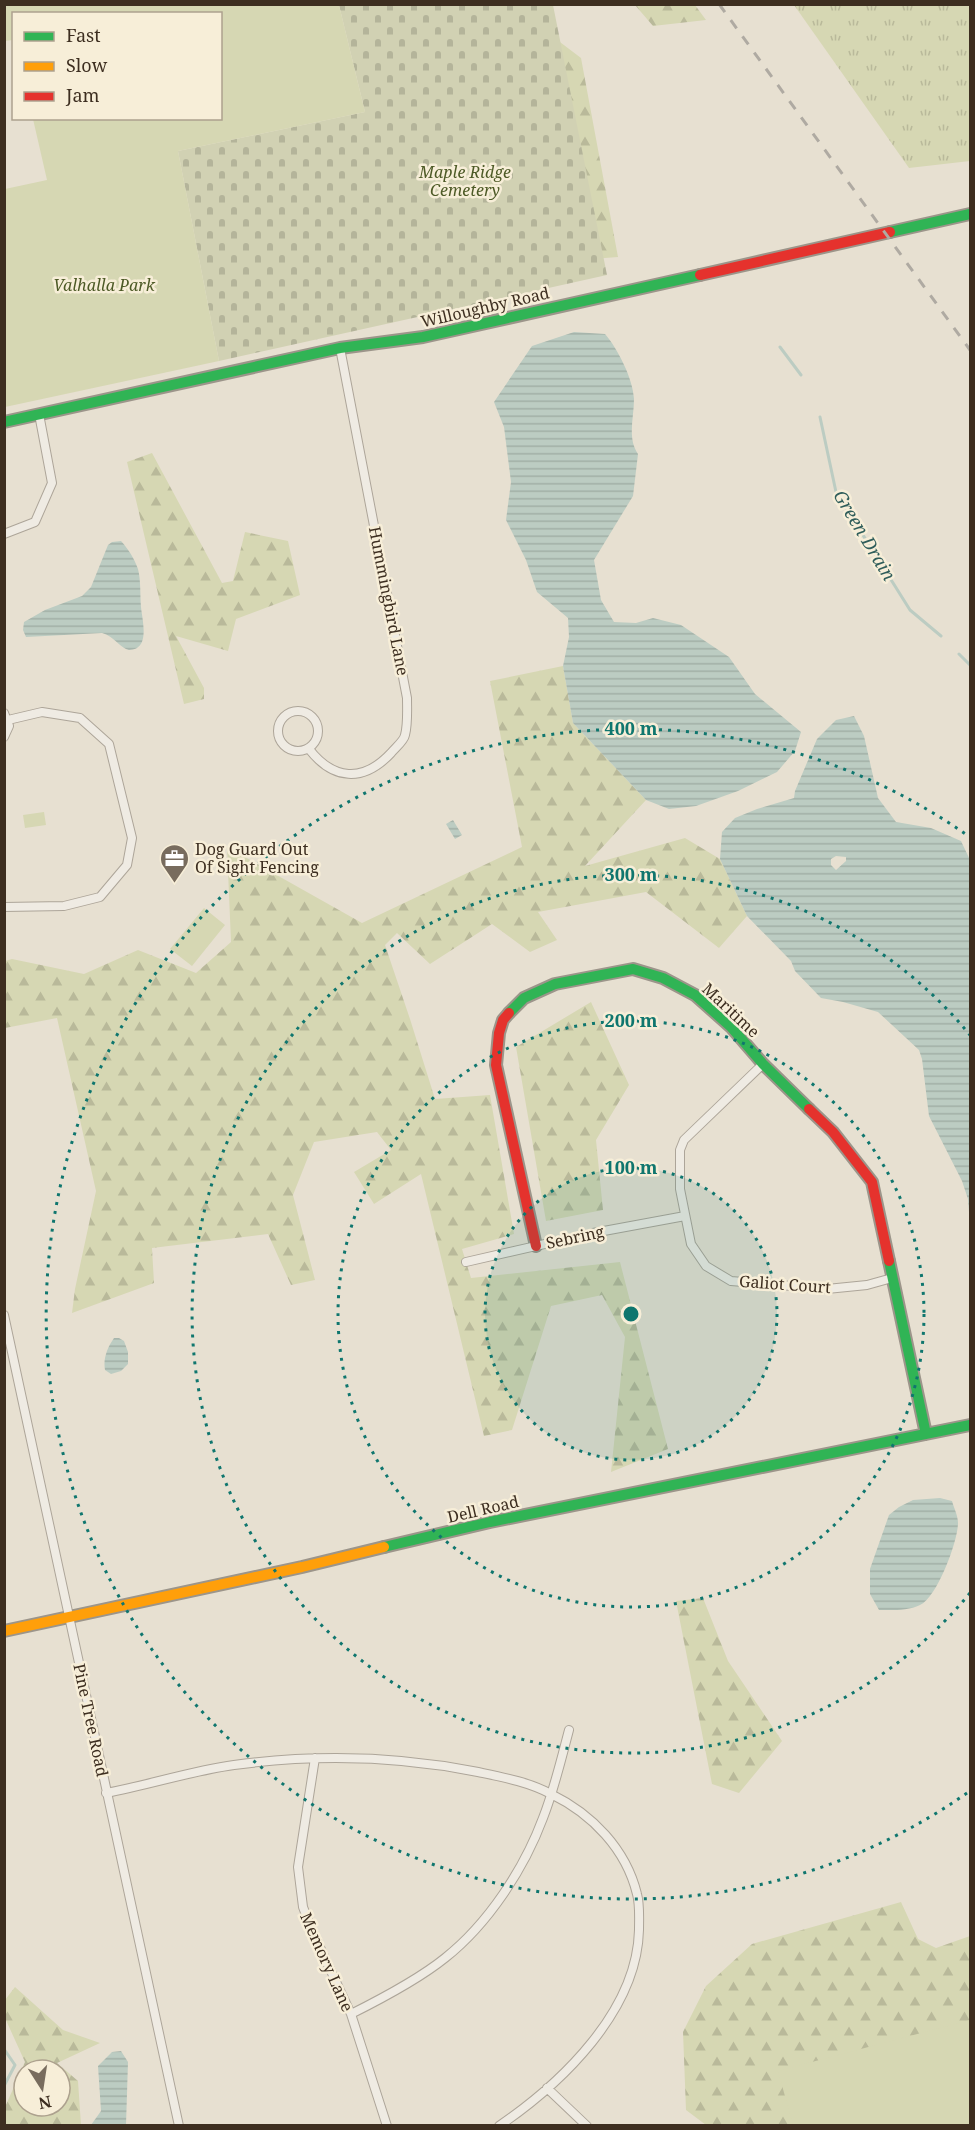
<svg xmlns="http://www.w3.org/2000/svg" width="975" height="2130" font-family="'Noto Serif',serif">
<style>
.grass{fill:url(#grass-tufts)}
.forest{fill:url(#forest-firs);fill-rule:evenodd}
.cemetery{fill:url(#cemetery-stones)}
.park{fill:#d6d7b3}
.water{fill:url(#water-rules);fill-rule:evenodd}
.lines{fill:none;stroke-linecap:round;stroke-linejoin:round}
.stream{stroke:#bcccc2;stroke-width:3}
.street-casing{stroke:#ada599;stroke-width:10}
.fast-casing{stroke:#9c958a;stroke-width:14}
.slow-casing{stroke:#9c958a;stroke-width:14}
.jam-casing{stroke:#9c958a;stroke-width:14}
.street{stroke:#efebe3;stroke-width:8}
.fast{stroke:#30b455;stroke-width:10}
.slow{stroke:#ff9f0a;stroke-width:10}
.jam{stroke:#e5322d;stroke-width:10}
.rail{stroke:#afaaa2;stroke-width:3;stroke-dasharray:10 10;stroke-linecap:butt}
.ring{fill:none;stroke:#0f766e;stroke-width:3;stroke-dasharray:3 6}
.labels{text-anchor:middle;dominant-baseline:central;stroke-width:5;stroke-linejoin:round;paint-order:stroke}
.park-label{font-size:16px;font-style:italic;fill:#4d5a26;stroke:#f7eed8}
.street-label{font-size:16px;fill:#3d2e20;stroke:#f7eed8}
.poi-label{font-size:16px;fill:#3d2e20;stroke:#f7eed8;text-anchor:start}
.water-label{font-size:18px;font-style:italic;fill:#2f5d5a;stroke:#f7eed8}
.centre{fill:#0f766e;stroke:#f7eed8;stroke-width:3}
.ring-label{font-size:18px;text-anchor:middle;font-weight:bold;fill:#0f766e;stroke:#f7eed8;stroke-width:5;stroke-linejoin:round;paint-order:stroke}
</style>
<defs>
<pattern id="grass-tufts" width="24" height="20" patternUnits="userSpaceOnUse" patternTransform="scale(1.5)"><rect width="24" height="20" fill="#d6d7b3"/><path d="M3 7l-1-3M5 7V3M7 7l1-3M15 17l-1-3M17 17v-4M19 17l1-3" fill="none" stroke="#b9b99a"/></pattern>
<pattern id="forest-firs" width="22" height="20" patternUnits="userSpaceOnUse" patternTransform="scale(1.5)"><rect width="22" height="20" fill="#d6d7b3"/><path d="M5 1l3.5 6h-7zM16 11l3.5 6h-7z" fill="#b9b99a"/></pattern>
<pattern id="cemetery-stones" width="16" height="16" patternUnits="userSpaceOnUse" patternTransform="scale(1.5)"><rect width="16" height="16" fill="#d1d1b3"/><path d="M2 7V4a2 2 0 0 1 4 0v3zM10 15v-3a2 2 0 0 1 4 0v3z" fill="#b4b49a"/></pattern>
<pattern id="water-rules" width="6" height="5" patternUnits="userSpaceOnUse" patternTransform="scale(1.5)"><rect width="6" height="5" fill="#bcccc2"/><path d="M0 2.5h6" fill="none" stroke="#a2b0a6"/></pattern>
</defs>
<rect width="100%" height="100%" fill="#e7e0d1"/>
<!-- grass -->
<path class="grass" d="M794,5H970V161L909,168Z"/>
<!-- forest -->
<path class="forest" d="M635,5H695L706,20L653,26Z
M552,36L581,58L618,257L579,260Z
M152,453L222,583L233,581L245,532L288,541L300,595L236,619L228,651L176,636L204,688V699L184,704L127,462Z
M563,666L573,723L646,800L585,866L685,838L720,859L747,916L719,948L646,892L538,912L557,940L530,952L492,924L430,964L397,933L385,945L410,1019L435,1099L490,1095L514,1234L462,1249L471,1278L620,1262L668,1449L611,1472L625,1337L602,1295L551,1306L512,1430L484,1436L421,1174L374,1204L354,1172L391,1150L377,1132L314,1142L293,1195L315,1280L291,1285L268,1234L152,1248L154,1283L72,1313L75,1289L96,1191L57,1018L5,1028V961L12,959L84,974L138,950L196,973L231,942L227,847L362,923L522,847L490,681Z
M591,1002L629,1085L596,1140L603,1210L546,1221L516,1047Z
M703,1598L728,1661L782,1741L739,1793L712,1784L676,1601Z
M901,1902L918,1939L936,1948L970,1936V2125H706L686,2110L683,2032L706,1986L752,1944Z
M15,1987L63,2030L100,2043L57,2063L78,2081L81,2125H5V2107L25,2062L5,2018V2000ZM24,2070H60V2106H24Z"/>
<!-- cemetery -->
<path class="cemetery" d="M339,5H553L607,275L219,361L178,151L365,112Z"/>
<!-- park -->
<path class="park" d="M5,4L339,5L365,112L178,151L219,361L5,407V189L47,180L33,119L220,118V14H14L13,40L5,41Z
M44,812L46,825L25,828L23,815Z
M204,908L225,925L192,966L170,949Z
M970,2020V2125H793L778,2071Z"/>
<!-- water -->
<path class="water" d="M574,332L605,334C618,349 633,379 634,399C634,418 627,438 638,454L633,496L594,560L601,600L614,622L636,623L653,618L681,625L729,657L755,694L801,732L795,751L777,772L738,791L696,806L669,809L646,800L573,723L563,666L569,637L568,618L537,592L526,560L506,520L511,482L504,427L494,402L532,346Z
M121,541C129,550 134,558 138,569C141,581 140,595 141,607C142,619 151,650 129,650C121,649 114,636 102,633L26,637L23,630L24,622L45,610L82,596L91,587L108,545L112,542Z
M854,716L864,736L878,798L896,822L931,828L961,841L970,860V1225L968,1199L962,1181L929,1116L922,1059L919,1050L878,1012L843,1002L821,998L795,971L791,961L747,916L720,859L722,832L735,818L757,809L794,798L795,791L817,739L836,720ZM836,856L846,857V861L836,870L831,865V859Z
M453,820L462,835L455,839L446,824Z
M114,1338H119L124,1341L128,1352V1364L121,1371L111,1374L105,1370C103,1359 107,1348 114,1338Z
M940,1498L952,1501C954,1508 958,1516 958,1523C958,1541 937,1598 920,1605C908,1611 892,1610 879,1610L870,1594V1569L889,1515L899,1507L913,1500Z
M121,2051L128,2062L126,2125H91L101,2111L98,2066L112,2052Z"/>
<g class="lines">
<!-- stream -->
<path class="stream" d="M780,347L801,375
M820,417L836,492L910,610L941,636
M959,654L970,665
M4,2049L15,2065L4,2086"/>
<defs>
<path id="street" d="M4,534L35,522L52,483L39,414
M278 731a20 20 0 1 1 40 0a20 20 0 1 1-40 0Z
M4,713L9,726L4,737
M309,749C333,780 363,783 391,753C395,748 404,741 405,735C408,724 407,710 407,698L340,348
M4,907L64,906L100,897L127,865L132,838L109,744L80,718L42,712L8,720
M763,1064L684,1140L680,1150V1189L691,1244L706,1266L731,1281L827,1289L867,1285L892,1278
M466,1262L593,1233L685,1216
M4,1315L179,2126
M315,1758L298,1867L303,1907L311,1928L351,2014L387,2126
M106,1793C149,1785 191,1771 234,1765C316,1754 397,1756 478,1772C502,1777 529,1782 551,1794C592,1814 626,1849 637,1894C640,1905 639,1918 639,1930C637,2011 562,2083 499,2126
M351,2014C381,1999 419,1979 445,1958C488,1924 524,1869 543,1818C554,1790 561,1760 569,1730
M547,2088L587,2126"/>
<path id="fast" d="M890,232L970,214
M4,422L340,348L423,337L700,275
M509,1013L524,998L555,984L633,969L663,978L695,995L731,1027L763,1064L809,1109
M889,1261L926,1434
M384,1547L490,1522L970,1425"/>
<path id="slow" d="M4,1631L302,1567L384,1547"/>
<path id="jam" d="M700,275L890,232
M509,1013L503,1020L499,1033L496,1065L536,1246
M809,1109L833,1132L872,1182L889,1261"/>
</defs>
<!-- street casing -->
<use href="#street" class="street-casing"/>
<!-- fast casing -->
<use href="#fast" class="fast-casing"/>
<!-- slow casing -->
<use href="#slow" class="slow-casing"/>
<!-- jam casing -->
<use href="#jam" class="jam-casing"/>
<!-- street -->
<use href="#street" class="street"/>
<!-- fast -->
<use href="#fast" class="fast"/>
<!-- slow -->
<use href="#slow" class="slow"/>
<!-- jam -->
<use href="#jam" class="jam"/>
<!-- rail -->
<path class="rail" d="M719,4L970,350"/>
</g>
<!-- distance rings -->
<circle cx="631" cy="1314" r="146" fill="#0f766e" fill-opacity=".12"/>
<g class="ring">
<circle cx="631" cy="1314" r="146"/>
<circle cx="631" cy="1314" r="293"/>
<path d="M970 1593A439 439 0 1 1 970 1035"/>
<path d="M967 1793A585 585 0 1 1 967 835"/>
</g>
<!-- icons -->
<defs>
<symbol id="office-pin" viewBox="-11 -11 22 30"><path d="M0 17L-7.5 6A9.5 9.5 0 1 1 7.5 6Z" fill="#786c5e" stroke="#f7eed8"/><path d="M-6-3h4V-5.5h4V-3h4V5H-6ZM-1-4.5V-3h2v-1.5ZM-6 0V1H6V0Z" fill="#fff"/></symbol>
</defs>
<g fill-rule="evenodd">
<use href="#office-pin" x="158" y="842" width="33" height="45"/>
</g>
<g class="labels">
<!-- park labels -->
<g class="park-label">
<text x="465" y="172">Maple Ridge<tspan x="465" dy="18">Cemetery</tspan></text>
<text x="104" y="285">Valhalla Park</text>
</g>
<!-- street labels -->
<g class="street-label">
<text transform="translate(485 307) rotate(-13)">Willoughby Road</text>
<text transform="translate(389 601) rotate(79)">Hummingbird Lane</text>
<text transform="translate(731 1010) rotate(43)">Maritime</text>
<text transform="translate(575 1237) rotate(-12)">Sebring</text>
<text transform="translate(785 1284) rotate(4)">Galiot Court</text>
<text transform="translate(483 1509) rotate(-13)">Dell Road</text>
<text transform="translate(91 1720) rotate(78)">Pine Tree Road</text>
<text transform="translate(327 1962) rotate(66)">Memory Lane</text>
</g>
<!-- poi labels -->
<g class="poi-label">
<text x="195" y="849">Dog Guard Out<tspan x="195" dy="18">Of Sight Fencing</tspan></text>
</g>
<!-- water labels -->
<g class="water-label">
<text transform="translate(865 535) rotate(59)">Green Drain</text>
</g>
</g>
<circle cx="631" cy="1314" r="9" class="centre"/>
<g class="ring-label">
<text x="631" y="735">400 m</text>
<text x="631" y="881">300 m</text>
<text x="631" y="1027">200 m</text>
<text x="631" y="1174">100 m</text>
</g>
<!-- border -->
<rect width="975" height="2130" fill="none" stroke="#3d2e20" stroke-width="12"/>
<!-- legend -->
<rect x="12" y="12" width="210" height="108" fill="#f7eed8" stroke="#ada18e" stroke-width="1.5"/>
<rect x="24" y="32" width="30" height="9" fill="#30b455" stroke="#ada18e" stroke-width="1.5"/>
<text x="66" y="42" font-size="18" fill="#3d2e20">Fast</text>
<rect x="24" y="62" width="30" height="9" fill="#ff9f0a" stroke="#ada18e" stroke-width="1.5"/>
<text x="66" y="72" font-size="18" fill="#3d2e20">Slow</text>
<rect x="24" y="92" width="30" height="9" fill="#e5322d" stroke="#ada18e" stroke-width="1.5"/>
<text x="66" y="102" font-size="18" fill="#3d2e20">Jam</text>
<!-- north arrow -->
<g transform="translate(42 2088) rotate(168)"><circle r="28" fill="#f7eed8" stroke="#ada18e" stroke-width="1.5"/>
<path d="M0-4.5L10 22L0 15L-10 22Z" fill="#786c5e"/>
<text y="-9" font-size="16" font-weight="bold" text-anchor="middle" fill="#3d2e20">N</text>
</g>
</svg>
